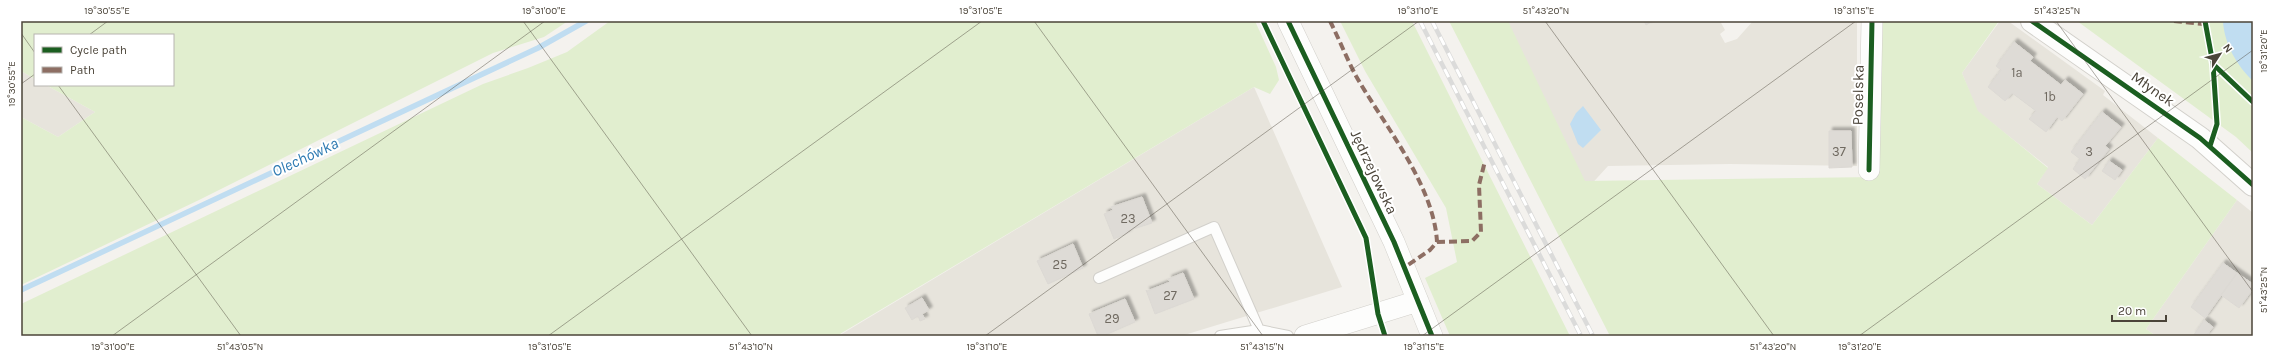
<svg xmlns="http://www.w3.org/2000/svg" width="2274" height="357" font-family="Karla,sans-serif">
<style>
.residential{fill:#e7e4dc}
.green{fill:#e1eecf}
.water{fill:#c0ddf1}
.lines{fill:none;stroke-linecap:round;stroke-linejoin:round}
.stream{stroke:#c0ddf1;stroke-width:5.5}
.building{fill:#dedbd6;stroke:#dcd9d4;filter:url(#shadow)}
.service-casing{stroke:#d2d0cb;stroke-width:12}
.minor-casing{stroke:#d2d0cb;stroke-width:22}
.tertiary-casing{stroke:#d2d0cb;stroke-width:24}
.service{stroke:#fdfdfc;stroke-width:10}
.minor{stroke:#fdfdfc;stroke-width:21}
.tertiary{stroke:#fdfdfc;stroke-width:22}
.rail-casing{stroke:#dbdbda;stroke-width:4.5}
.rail{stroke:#fff;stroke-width:3;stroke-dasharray:9;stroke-linecap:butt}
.quiet{stroke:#8d6e63;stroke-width:4;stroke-dasharray:8 4;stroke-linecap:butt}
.cycleway-casing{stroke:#fff;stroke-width:8}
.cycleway{stroke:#1b5e20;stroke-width:5}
.ticks{fill:none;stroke:#4b4439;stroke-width:1;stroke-opacity:0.45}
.labels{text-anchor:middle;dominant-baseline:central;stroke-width:4;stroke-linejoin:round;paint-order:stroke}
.number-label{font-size:13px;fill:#706a61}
.street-label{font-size:15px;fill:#4b4439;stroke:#fff}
.water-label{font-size:16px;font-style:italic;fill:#2e7ab2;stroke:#fff}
.neatline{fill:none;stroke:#4b4439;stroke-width:1.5}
.ticks-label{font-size:10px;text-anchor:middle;fill:#4b4439}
</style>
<defs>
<filter id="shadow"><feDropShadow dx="3.5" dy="-3.5" stdDeviation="1" flood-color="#0004"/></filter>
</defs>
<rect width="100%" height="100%" fill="#f4f2ee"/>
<!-- residential -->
<path class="residential" d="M1506,21H1720L1725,30L1720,34L1725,43L1737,39L1753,21H1857V166L1730,164L1608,166L1587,189Z
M2000,21H2008L2105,91L2103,95L2158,138L2092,225L2037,184L2048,167L1977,111L1962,73Z
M21,71L35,79V85H46L95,112L58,137L21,117Z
M1254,87L1342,287L1181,336H840V335Z
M2237,200L2253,213V336H2156L2146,329Z"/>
<!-- green -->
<path class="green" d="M21,21H568L544,37L493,53L199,200L21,285V117L58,137L95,112L46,85H173V35H35V79L21,71Z
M610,21H1255L1276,67L1279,80L1270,94L1254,87L840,334V336H21V304L483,84L528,68L567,52Z
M1340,21H1412L1570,336H1450L1425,278L1457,262L1446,208L1365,71Z
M1449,21H1508L1585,181L1876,177L1879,21H1999L1962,73L1978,111L2048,168L2037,184L2092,225L2158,138L2237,200L2146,329L2156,336H1610Z
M2077,21H2253V153L2236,137Z"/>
<!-- water -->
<path class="water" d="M2223,21H2253V81C2237,66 2224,43 2223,21Z
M1583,106L1601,130L1583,148L1578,144L1570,124L1576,113Z"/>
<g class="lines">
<!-- stream -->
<path class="stream" d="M21,290L538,48L586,21"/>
</g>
<!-- building -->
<path class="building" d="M1644,21H1653L1646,25Z
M2014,42L2033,57L2030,61L2061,85L2065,80L2083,94L2062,121L2057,117L2046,132L2029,119L2036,111L2012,93L2005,101L1988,87L2001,70L1996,66Z
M2102,112L2121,127L2105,146L2109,149L2085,179L2073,169L2080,159L2071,152Z
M1829,131H1851L1852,167L1829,168Z
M2109,161L2122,170L2115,180L2102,171Z
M1142,197L1152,223L1127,231L1128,233L1114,239L1104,214L1113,210L1111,207Z
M1073,244L1083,268L1048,284L1037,261Z
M2223,263L2237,273L2205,318L2191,307Z
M1183,273L1194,299L1155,314L1146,290L1147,291L1170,282L1168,279Z
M2237,273L2253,284V289L2239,308L2221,295Z
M922,298L929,310L922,314L925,319L920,321L918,316L912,320L905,308Z
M1125,299L1135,322L1103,336H1098L1089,314Z
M2204,320L2213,327L2206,336H2193Z"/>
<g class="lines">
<defs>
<path id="service" d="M1099,278L1214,227L1259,330
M1220,336L1259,330L1288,336"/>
<path id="minor" d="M1288,21L1394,242L1432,336
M1869,170L1872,21
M1305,336L1418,301"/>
<path id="tertiary" d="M2032,21L2200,138L2253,185"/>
</defs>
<!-- service casing -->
<use href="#service" class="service-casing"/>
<!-- minor casing -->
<use href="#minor" class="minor-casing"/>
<!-- tertiary casing -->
<use href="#tertiary" class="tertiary-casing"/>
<!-- service -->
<use href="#service" class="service"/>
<!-- minor -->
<use href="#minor" class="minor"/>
<!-- tertiary -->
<use href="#tertiary" class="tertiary"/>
<defs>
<path id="rail" d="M1420,21L1581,336
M1432,21L1593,336"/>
</defs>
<!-- rail casing -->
<use href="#rail" class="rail-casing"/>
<!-- rail -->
<use href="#rail" class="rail"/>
<!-- quiet -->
<path class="quiet" d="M1330,21C1339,39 1347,59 1356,76C1384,125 1434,185 1437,242L1430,250L1405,267
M2174,21L2204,24
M1437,242L1472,241L1481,232L1479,185L1485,161"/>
<defs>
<path id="cycleway" d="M1263,21L1366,238L1378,314L1385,336
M1288,21L1394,242L1432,336
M2032,21L2200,138L2253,185
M2205,21L2213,64L2253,102
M2210,146L2217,124L2213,64
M1869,170L1872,21"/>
</defs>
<!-- cycleway casing -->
<use href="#cycleway" class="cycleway-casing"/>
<!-- cycleway -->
<use href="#cycleway" class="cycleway"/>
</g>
<!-- ticks -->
<path class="ticks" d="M523,21L752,336M1034,21L1263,336M1545,21L1774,336M2056,21L2253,292M21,33L35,53M89,35L108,21M21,84L35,74M58,85L241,336M112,336L545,21M548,336L982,21M985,336L1419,21M1422,336L1856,21M1859,336L2253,50"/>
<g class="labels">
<!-- number labels -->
<g class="number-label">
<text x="2017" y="72">1a</text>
<text x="2050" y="96">1b</text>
<text x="1839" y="151">37</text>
<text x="2089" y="151">3</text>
<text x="1128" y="218">23</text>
<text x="1060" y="264">25</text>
<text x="1170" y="295">27</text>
<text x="1112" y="318">29</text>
</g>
<!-- street labels -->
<g class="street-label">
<text transform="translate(2153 89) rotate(35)">Młynek</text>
<text transform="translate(1858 95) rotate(-89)">Poselska</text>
<text transform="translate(1374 172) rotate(65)">Jędrzejowska</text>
</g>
<!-- water labels -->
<g class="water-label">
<text transform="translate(305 157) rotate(-25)">Olechówka</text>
</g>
</g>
<!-- border -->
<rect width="2274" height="357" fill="none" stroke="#ffffff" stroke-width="44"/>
<!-- legend -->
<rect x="34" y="34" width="140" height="52" fill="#ffffff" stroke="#b7b4b0"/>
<rect x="42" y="47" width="20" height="6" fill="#1b5e20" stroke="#b7b4b0"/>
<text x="70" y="54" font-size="12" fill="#4b4439">Cycle path</text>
<rect x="42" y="67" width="20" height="6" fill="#8d6e63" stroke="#b7b4b0"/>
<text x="70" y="74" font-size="12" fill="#4b4439">Path</text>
<!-- north arrow -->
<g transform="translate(2220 54) rotate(54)" stroke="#ffffff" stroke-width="3" paint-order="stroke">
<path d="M0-3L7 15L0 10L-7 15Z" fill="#4b4439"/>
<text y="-6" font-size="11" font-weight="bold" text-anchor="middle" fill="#4b4439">N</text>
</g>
<!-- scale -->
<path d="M2112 315v6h54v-6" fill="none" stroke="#4b4439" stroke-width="2"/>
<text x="2118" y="315" font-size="12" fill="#4b4439" stroke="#ffffff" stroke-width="3" paint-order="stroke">20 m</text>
<rect x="22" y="22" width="2230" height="313" class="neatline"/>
<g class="ticks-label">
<text x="107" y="14">19°30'55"E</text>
<text x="544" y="14">19°31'00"E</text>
<text x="981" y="14">19°31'05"E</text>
<text x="1418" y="14">19°31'10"E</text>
<text x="1546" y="14">51°43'20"N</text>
<text x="1854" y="14">19°31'15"E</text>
<text x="2057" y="14">51°43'25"N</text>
<text transform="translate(2263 51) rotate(-90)" y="4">19°31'20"E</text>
<text transform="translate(11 84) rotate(-90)" y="4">19°30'55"E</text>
<text transform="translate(2263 290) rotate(-90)" y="4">51°43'25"N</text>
<text x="113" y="350">19°31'00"E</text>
<text x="240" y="350">51°43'05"N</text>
<text x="550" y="350">19°31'05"E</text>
<text x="751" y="350">51°43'10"N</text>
<text x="987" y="350">19°31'10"E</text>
<text x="1262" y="350">51°43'15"N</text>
<text x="1424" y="350">19°31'15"E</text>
<text x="1773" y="350">51°43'20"N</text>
<text x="1860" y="350">19°31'20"E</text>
</g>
</svg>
